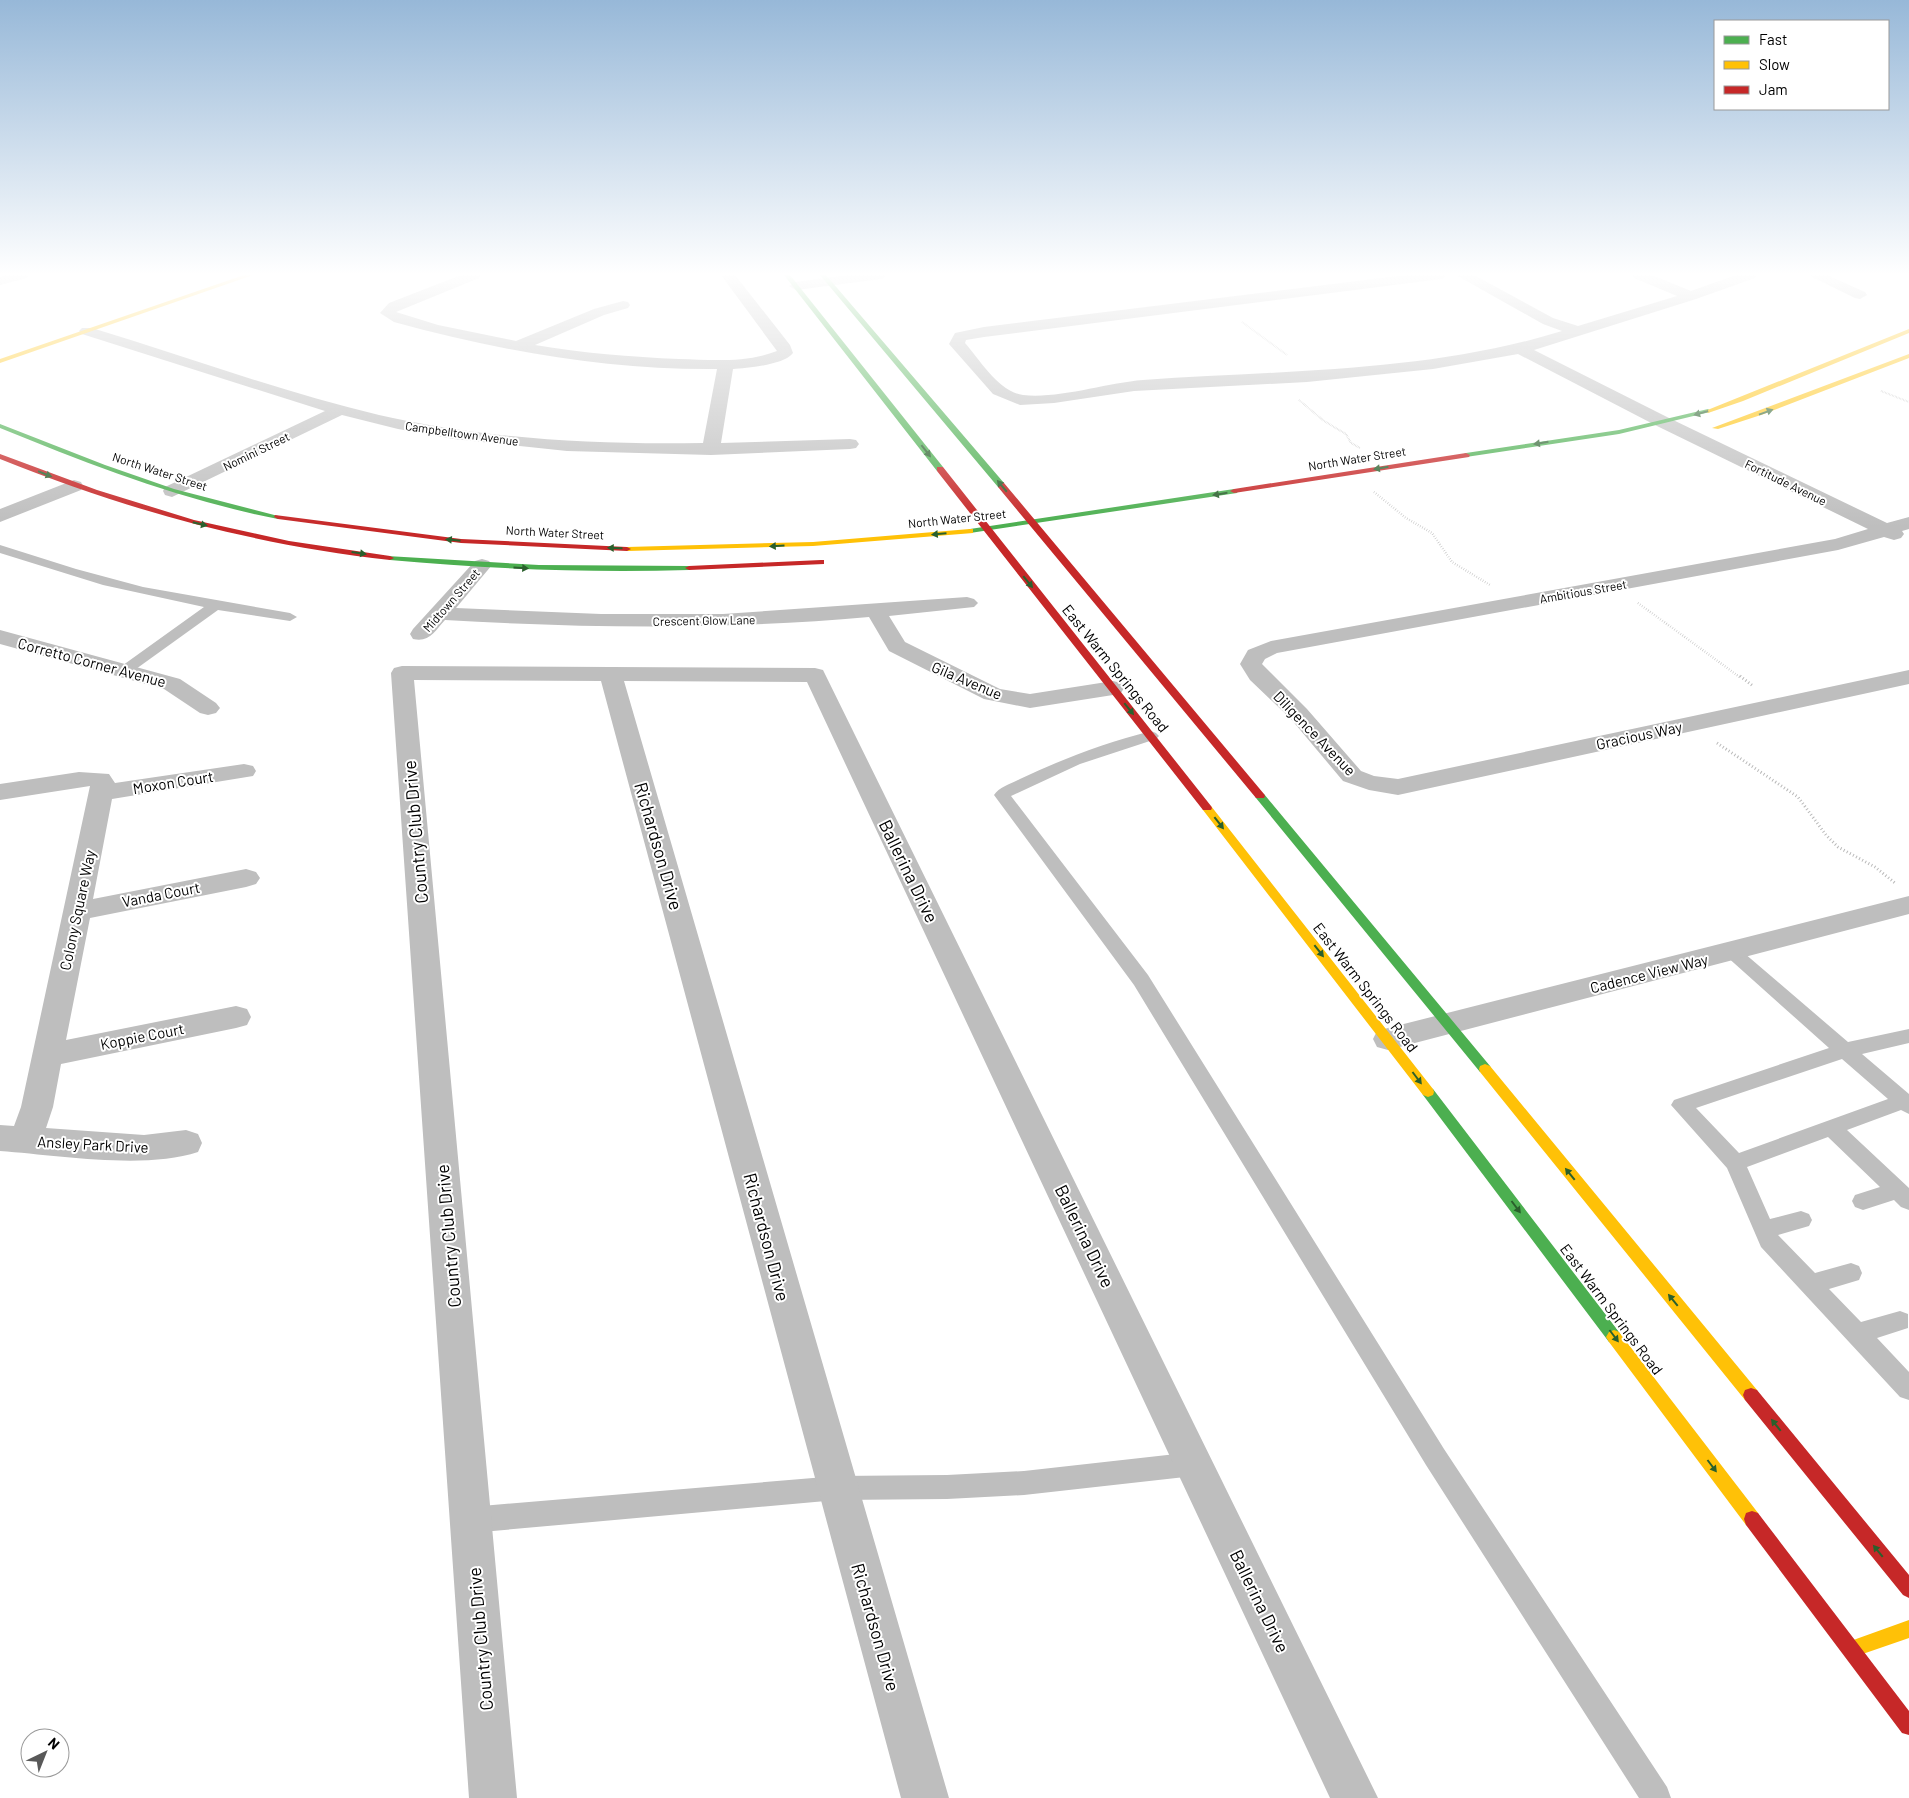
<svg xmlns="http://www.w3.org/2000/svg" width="1909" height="1798" font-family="Barlow,sans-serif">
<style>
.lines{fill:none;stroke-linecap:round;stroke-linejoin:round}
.path-far2{stroke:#b9b9b9;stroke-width:2;stroke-dasharray:0.5 1;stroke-linecap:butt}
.path-far1{stroke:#b9b9b9;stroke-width:2.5;stroke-dasharray:0.5 2;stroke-linecap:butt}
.path{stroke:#b9b9b9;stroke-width:3;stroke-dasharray:1 2.5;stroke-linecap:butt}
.lane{fill:#bebebe;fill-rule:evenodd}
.street{fill:#bebebe;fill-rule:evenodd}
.fast{fill:#4caf50;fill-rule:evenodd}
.slow{fill:#ffc107;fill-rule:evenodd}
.jam{fill:#c62828;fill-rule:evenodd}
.oneway{fill:#2a602c}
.labels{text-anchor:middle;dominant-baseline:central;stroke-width:4;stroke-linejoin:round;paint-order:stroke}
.far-street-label{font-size:12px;fill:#000;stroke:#fff}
.street-label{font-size:15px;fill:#000;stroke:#fff}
.near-street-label{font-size:18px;fill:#000;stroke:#fff}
</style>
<rect width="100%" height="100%" fill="#fff"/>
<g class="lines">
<!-- path-far2 -->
<path class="path-far2" d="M1242,322L1287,355
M1881,391L1909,402
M1299,400L1324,421L1346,434L1351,443L1360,448"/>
<!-- path-far1 -->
<path class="path-far1" d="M1374,492L1406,518L1432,533L1452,562L1490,585
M1638,603L1741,678"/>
<!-- path -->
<path class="path" d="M1740,676L1753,686
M1717,743L1798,797L1826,835L1838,847L1875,867L1895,883"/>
<!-- lane -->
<path class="lane" d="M0,545L76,569L143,587L290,613L297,617L290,621L218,610L129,674H119L117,671L119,668L204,607L103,585L0,553Z
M1151,731L1156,733L1159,736L1156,739L1080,764L1011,796L1148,975L1444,1449L1667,1787L1671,1798H1639L1426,1465L1134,985L994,795C999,787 1012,783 1020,779C1062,759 1105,743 1151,731Z
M1731,945L1737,947L1848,1042L1909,1029V1043L1862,1054L1909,1094V1114L1901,1110L1847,1130L1909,1188V1210L1901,1207L1894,1200L1863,1210L1855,1207L1852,1201L1855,1195L1880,1187L1828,1137L1747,1167L1770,1219L1801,1211L1809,1214L1812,1220L1809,1226L1778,1235L1815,1273L1851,1263L1859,1266L1862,1273L1859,1280L1829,1289L1861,1322L1900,1311L1908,1314V1328L1877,1338L1909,1372V1400L1900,1397L1761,1247L1727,1168L1671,1105L1674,1100L1829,1048L1725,955L1722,951L1725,947ZM1842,1059L1888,1099L1739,1153L1696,1108Z
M1194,1452L1203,1456L1207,1464L1203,1472L1194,1476L1024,1495L947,1499L837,1500L470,1533L461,1529L457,1520L461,1511L470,1507L837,1476L947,1475L1024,1471Z"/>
<!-- street -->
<path class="street" d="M6,275H29L27,278L0,285V277Z
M461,275H481L479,278L396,312L438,325L516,341L594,309L623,301L628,302L630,305L628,308L604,315L535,345C582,353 631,357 679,359C712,360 746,363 777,351L721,275H735L790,345L793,353C784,365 747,368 733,369L721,443L850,439L856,440L859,444L856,448L850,449L711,455L567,451L454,439L398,429L342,415L172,497L165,495L163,491L165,487L325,411L82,334L79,331L82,328H92C188,357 282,392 379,415C485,439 595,445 703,443L717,369C607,370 500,351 394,322L380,313L389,303Z
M848,275H888L881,279L796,290L789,286L796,282Z
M1406,275H1448L1441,279L984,337L966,340L965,343C980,360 999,392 1023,395C1059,399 1106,383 1143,380C1283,370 1427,373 1562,331L1543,324L1456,275H1474L1553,318L1578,326L1677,296L1634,278L1632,275H1652L1691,291L1736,275H1757L1755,278L1696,299L1534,350L1669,418L1887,523L1909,517V529L1902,531L1904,534L1901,538L1894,540L1884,537L1838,550L1277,653L1265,659L1262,664L1307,709L1361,771L1374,776L1398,779L1909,670V684L1398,795L1369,790L1343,781L1291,719L1250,680L1240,664L1248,650L1271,641L1835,539L1868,529L1657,426L1518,354L1433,369L1307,382L1134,391L1054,403L1020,405L993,394L949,344L955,333L984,327Z
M1808,275H1827L1865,292L1867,295L1860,299L1855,298Z
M74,480L81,482L83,486L81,490L0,522V509Z
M482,559L489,561L492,565L456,608L601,614H723L967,597L974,599L978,603L974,607L889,616L905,642L1000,689L1030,694L1113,681L1121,683L1124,688L1121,693L1113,695L1030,708L984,699L889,651L869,617C727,630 587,628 445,620C435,631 429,643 413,639L410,634L413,629L475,561Z
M0,630L180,679L216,703L220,708L216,713L208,715L200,713L164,689L0,644Z
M402,666L815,668L823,670L1378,1798H1330L807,682L624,681L949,1798H901L601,681L414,680L517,1798H469L391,673L394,668Z
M244,764L253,766L256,771L253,776L112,799L93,899L246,869L256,872L260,878L256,884L246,887L90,918L66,1040L236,1006L247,1009L251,1017L247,1025L236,1028L61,1064L53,1107L46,1128L144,1135L186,1130L198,1134L202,1143L198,1152C144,1170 57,1155 0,1151V1125L14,1126L21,1107L90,786L0,800V784L79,772L109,774L115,783Z
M1909,896V914L1388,1050L1377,1047L1373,1039L1377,1031L1388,1028Z"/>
<!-- fast -->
<path class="fast" d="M784,275H790L943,467V471H937Z
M820,275H826L1004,483V487H998Z
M1708,409L1711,411L1710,412L1619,434L1466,457L1462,455L1466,453L1619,430Z
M0,424L105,465L174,489L282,517L278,519C181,500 91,465 0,428Z
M1234,489L1238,491L1237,493L970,533L966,531L970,529Z
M387,556L539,565L689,566L693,568L689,570C589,573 490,569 390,560L386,558Z
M1260,793L1264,794L1490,1066L1491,1069L1490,1072H1480L1256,798L1255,796Z
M1428,1087L1433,1089L1619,1332L1622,1337L1619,1342L1614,1344L1609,1342L1423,1095L1422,1092L1423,1089Z"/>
<!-- slow -->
<path class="slow" d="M244,275H253L0,363V359Z
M1909,329V333L1743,401L1708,413L1705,411Z
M1909,354V358L1764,414L1718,429L1712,428Z
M970,529H973V533L813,546L627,551L623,549L627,547L813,542Z
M1207,805L1211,806L1433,1089L1434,1092L1433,1095L1428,1097L1423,1095L1203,810L1202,808Z
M1485,1064L1490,1066L1757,1390L1759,1395L1757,1400L1751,1402L1745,1400L1480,1072L1479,1069L1480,1066Z
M1614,1330L1619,1332L1758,1513L1760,1519L1758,1525L1752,1527L1746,1525L1609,1342L1606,1337L1609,1332Z
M1909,1620V1638L1851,1658L1845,1655L1842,1649L1845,1643Z"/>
<!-- jam -->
<path class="jam" d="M1466,453L1470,455L1469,457L1234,493L1230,491L1234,489Z
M0,454L97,490L194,520L289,541L390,556L394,558L390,560C250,544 130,511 0,459Z
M937,467H943L1211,806L1212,808L1211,810H1203L937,471Z
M998,483H1004L1264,794L1265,796L1264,798H1256L998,487Z
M275,515L461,539L627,547L631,549L627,551L461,543L278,519L274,517Z
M821,560H824V564L689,570L685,568L689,566Z
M1751,1388L1757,1390L1909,1575V1598L1903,1595L1745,1400L1743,1395L1745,1390Z
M1752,1511L1758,1513L1909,1711V1735L1902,1733L1746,1525L1744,1519L1746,1513Z"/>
</g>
<!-- one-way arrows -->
<defs><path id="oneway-solid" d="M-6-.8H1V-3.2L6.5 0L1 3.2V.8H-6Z" transform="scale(1.25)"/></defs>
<g class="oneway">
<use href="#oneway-solid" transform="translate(1766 412) rotate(-20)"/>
<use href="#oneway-solid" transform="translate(1701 413) rotate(164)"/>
<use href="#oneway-solid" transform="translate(1541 443) rotate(171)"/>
<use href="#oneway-solid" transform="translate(926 451) rotate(52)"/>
<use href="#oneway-solid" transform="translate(1381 468) rotate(171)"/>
<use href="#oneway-solid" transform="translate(45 474) rotate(22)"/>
<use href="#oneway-solid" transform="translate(1002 486) rotate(-130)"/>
<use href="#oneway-solid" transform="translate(1220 494) rotate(171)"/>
<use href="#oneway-solid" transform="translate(200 524) rotate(13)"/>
<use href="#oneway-solid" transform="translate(939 534) rotate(175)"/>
<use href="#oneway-solid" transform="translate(453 540) rotate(-174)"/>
<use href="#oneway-solid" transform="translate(777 546) rotate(177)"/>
<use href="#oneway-solid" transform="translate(615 548) rotate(-179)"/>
<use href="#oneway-solid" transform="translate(359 553) rotate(8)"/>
<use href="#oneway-solid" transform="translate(521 568) rotate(3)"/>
<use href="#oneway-solid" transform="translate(1028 582) rotate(51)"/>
<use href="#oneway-solid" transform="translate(1129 709) rotate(51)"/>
<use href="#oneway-solid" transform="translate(1219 823) rotate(52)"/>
<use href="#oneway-solid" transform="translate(1319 951) rotate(52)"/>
<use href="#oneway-solid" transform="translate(1417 1078) rotate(53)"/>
<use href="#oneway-solid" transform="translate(1570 1174) rotate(-129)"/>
<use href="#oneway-solid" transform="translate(1516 1207) rotate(53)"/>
<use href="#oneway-solid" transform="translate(1673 1300) rotate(-129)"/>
<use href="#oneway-solid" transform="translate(1614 1336) rotate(53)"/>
<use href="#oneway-solid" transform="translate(1776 1425) rotate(-129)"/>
<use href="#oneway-solid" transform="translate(1712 1466) rotate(53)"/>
<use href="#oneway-solid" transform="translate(1878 1551) rotate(-129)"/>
</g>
<!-- sky -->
<linearGradient id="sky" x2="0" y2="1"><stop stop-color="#97b8d8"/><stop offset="0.52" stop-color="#fff"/><stop offset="1" stop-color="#fff" stop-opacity="0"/></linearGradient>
<rect width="1909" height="527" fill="url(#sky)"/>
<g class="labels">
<!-- far-street labels -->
<g class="far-street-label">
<text transform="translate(462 433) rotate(8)">Campbelltown Avenue</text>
<text transform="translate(256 451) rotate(-26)">Nomini Street</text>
<text transform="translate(1357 458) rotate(-9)">North Water Street</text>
<text transform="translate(160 471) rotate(18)">North Water Street</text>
<text transform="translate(1786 482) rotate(26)">Fortitude Avenue</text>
<text transform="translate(957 518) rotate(-6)">North Water Street</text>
<text transform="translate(555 532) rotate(3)">North Water Street</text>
<text transform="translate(1583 591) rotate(-10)">Ambitious Street</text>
<text transform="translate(451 600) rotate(-49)">Midtown Street</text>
<text transform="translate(704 620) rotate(-1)">Crescent Glow Lane</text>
</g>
<!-- street labels -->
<g class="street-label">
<text transform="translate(92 662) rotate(15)">Corretto Corner Avenue</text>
<text transform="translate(1116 668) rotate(51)">East Warm Springs Road</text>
<text transform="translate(967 680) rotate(23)">Gila Avenue</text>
<text transform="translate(1315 733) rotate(46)">Diligence Avenue</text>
<text transform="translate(1639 735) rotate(-12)">Gracious Way</text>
<text transform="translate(173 782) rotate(-9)">Moxon Court</text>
<text transform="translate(161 894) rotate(-11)">Vanda Court</text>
<text transform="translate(77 910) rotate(-78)">Colony Square Way</text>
<text transform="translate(1649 973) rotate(-14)">Cadence View Way</text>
<text transform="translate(1366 987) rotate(52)">East Warm Springs Road</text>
<text transform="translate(142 1036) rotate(-11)">Koppie Court</text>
<text transform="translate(93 1144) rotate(3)">Ansley Park Drive</text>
<text transform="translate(1612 1309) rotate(53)">East Warm Springs Road</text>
</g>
<!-- near-street labels -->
<g class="near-street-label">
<text transform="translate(415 832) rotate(-95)">Country Club Drive</text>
<text transform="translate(659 846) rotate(74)">Richardson Drive</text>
<text transform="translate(909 871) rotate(64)">Ballerina Drive</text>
<text transform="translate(448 1236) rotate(-95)">Country Club Drive</text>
<text transform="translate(1085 1236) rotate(64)">Ballerina Drive</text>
<text transform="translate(767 1237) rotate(75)">Richardson Drive</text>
<text transform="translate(1260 1601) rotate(64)">Ballerina Drive</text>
<text transform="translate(876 1627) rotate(74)">Richardson Drive</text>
<text transform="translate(480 1639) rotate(-95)">Country Club Drive</text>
</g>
</g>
<!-- legend -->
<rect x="1714" y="20" width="175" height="90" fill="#ffffff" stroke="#999999"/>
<rect x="1724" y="36" width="25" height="8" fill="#4caf50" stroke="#999999"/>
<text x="1759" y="45" font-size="15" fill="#000000">Fast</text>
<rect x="1724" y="61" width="25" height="8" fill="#ffc107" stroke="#999999"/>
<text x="1759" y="70" font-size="15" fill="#000000">Slow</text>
<rect x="1724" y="86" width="25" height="8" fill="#c62828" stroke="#999999"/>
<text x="1759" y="95" font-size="15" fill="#000000">Jam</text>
<!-- north arrow -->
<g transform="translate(45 1753) rotate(43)"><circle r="24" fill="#ffffff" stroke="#999999"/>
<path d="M0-4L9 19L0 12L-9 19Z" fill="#595959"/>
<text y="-8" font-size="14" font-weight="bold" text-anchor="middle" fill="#000000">N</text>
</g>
</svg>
